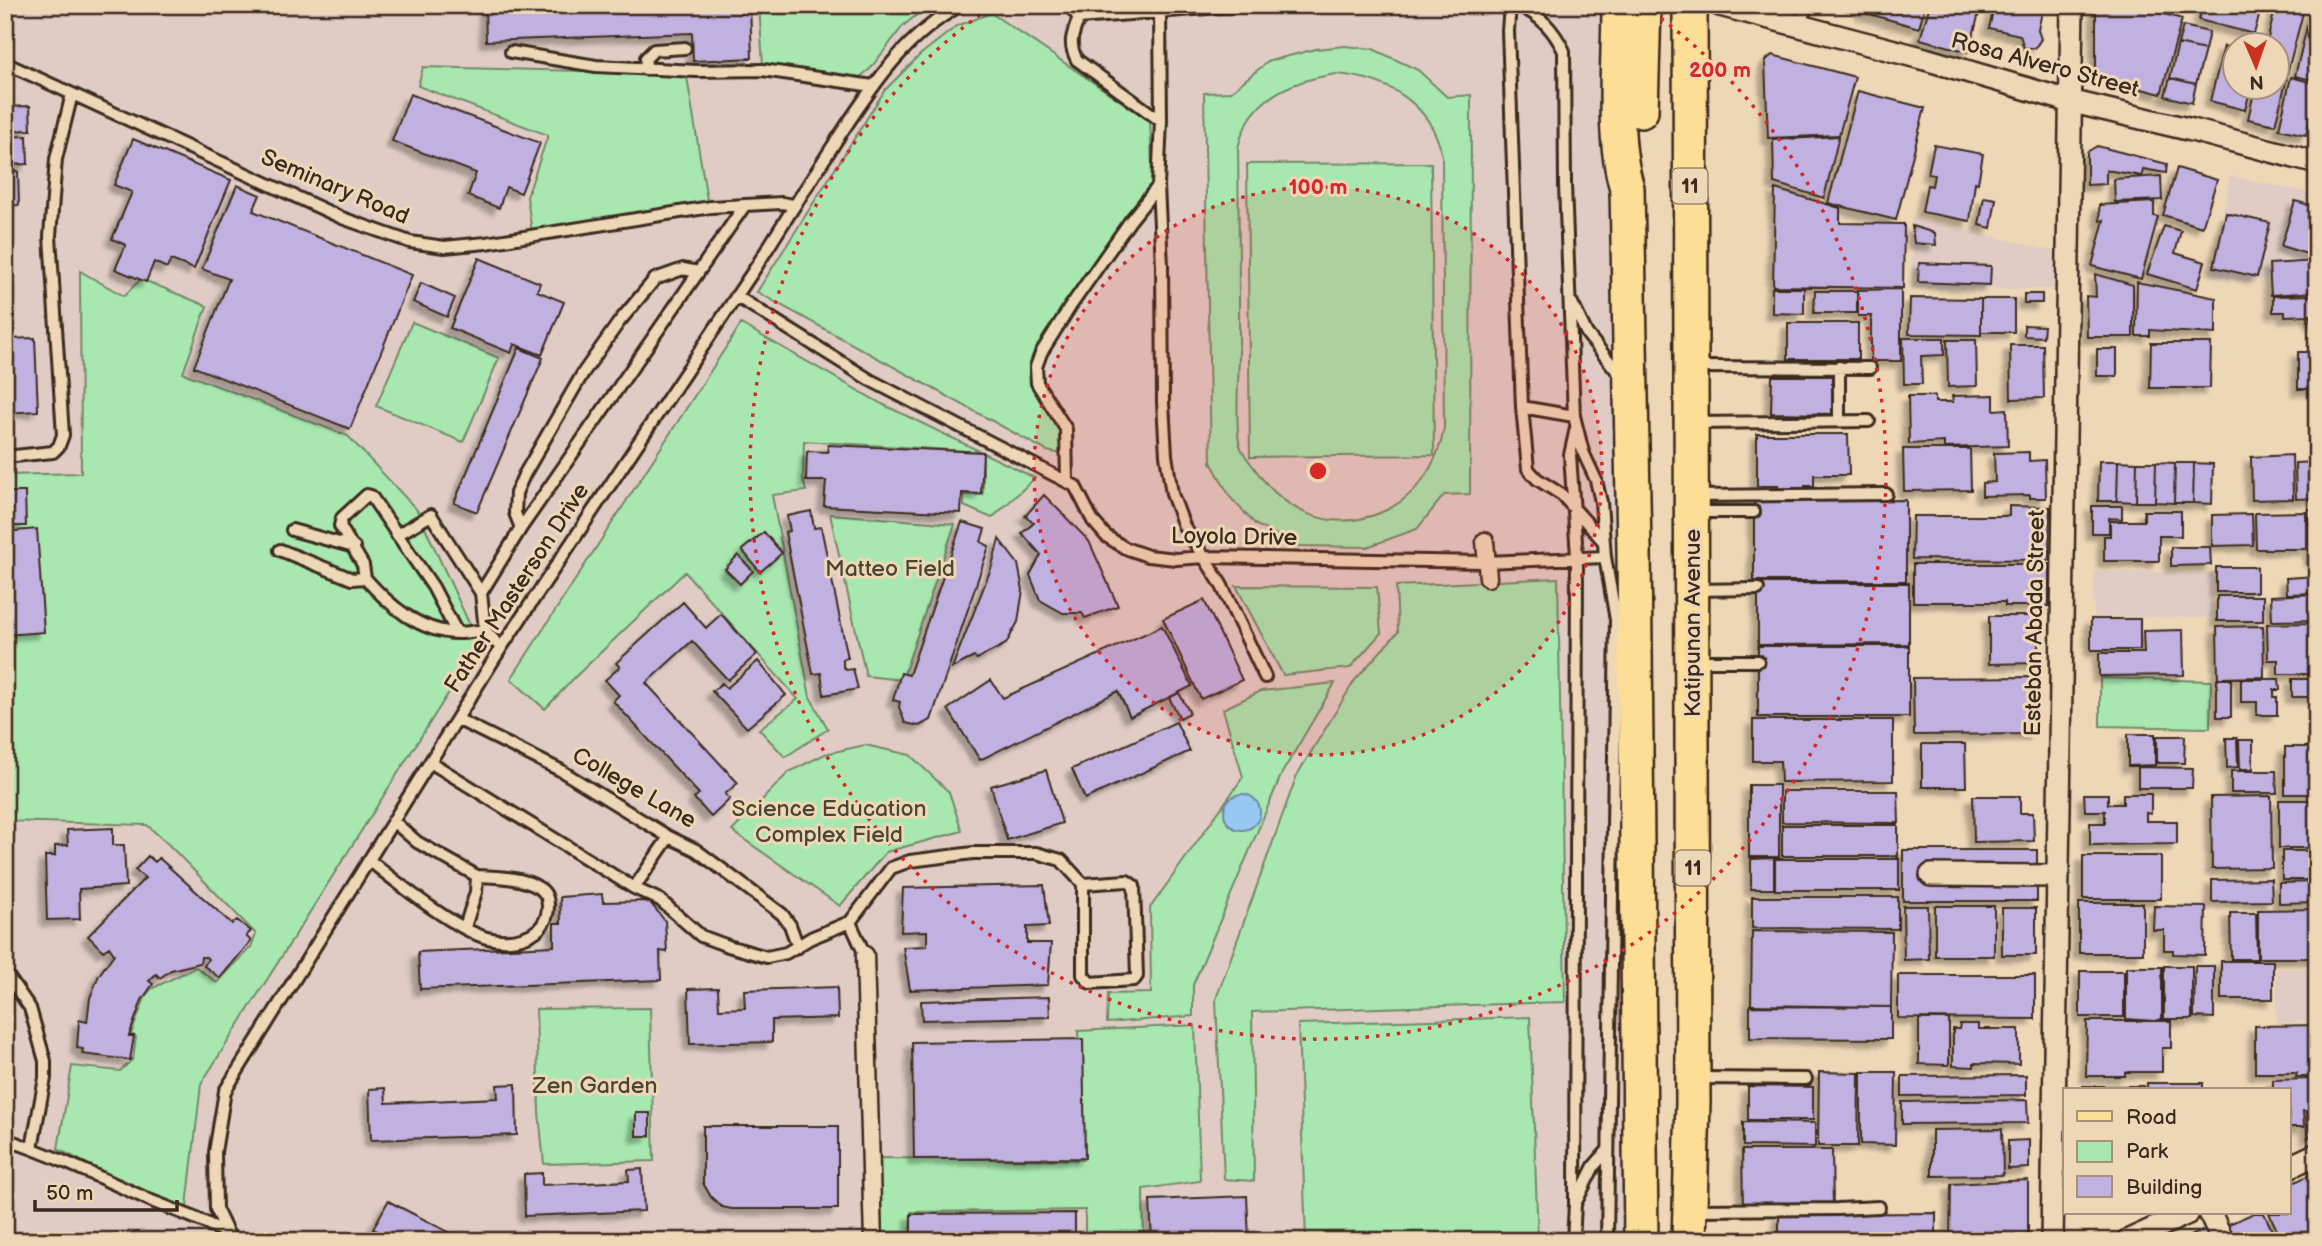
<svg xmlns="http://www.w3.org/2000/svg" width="2322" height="1246" font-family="'Balsamiq Sans',sans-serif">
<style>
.built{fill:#e0ccc4}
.green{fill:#a8e8b0;stroke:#728967;stroke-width:2;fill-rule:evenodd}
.water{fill:#97c7f3;stroke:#72889e;stroke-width:2}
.building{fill:#c1b1e1;stroke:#3b2a1e;stroke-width:2;filter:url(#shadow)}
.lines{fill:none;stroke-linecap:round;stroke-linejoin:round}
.service-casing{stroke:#3b2a1e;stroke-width:16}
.pedestrian-casing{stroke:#3b2a1e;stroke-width:21}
.minor-casing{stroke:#3b2a1e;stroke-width:26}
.primary-casing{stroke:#3b2a1e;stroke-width:38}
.service{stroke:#eed7b7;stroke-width:10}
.pedestrian{stroke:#eed7b7;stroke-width:16}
.minor{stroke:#eed7b7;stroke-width:21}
.primary{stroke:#fdde96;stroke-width:33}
.ring{fill:none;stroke:#d62828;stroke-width:3.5;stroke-dasharray:3.5 7}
.labels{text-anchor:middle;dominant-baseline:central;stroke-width:6;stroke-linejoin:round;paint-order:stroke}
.shield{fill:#eed7b7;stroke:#715e4c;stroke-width:2}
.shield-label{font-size:21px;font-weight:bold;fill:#3b2a1e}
.street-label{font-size:23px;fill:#3b2a1e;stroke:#eed7b7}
.park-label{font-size:23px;fill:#4b4634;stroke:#eed7b7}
.centre{fill:#d62828;stroke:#eed7b7;stroke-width:3.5}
.ring-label{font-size:21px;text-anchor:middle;font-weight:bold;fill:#d62828;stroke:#eed7b7;stroke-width:6;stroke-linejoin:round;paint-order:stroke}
</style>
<defs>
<filter id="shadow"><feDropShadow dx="-6" dy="6" stdDeviation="2" flood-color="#0004"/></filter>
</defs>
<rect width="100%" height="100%" fill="#eed7b7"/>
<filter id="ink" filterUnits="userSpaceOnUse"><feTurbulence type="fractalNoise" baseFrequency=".0143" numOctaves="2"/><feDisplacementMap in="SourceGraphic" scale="14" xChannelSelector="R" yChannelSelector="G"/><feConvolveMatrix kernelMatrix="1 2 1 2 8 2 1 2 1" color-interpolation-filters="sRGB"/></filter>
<g filter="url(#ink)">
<!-- built -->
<path class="built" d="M5,5H1612L1626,576L1625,1241H5Z
M2230,176L2317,194V259L2250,283L2211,276Z
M1911,217L2054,251L2055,289L1912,288Z
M2094,571L2212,573V618L2094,617Z
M2317,968V1022L2277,1023L2276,969Z"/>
<!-- green -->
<path class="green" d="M759,5H929L903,26L870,69L860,77L763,65Z
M991,13L1150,121L1153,187L1032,366L1030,384L1060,430L1062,454L1047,451L757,292L885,90L921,54L957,26Z
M1345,46L1373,49L1418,70L1447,97L1471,95L1470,494L1444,495L1417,529L1367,547L1299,546L1256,525L1230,497L1211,462L1204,93L1230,92L1269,61L1316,49ZM1336,74C1387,78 1432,103 1442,156L1444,428C1438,465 1416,498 1380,513C1329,533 1285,512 1255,469C1250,462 1240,451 1239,442C1235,415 1239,379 1239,351C1239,284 1239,216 1238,148C1249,98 1290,81 1336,74Z
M423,67L622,72L686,71L708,206L532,233L527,197L548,135L418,86Z
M1431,163L1434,455L1250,457L1247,164Z
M80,271L124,296L141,279L207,306L183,373L348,436L417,510L479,645L201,1084L186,1215L58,1149L72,1066L120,1071L133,1059L136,1037L131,1034L146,995L151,989L196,967L217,983L251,947L256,934L169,845L147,825L5,821L6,475L81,473Z
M412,322L499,358L463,442L376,406Z
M741,324L882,404L1035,478L992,518L964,506V495H983V452L804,441L803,480L806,491L772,495L810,697L828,729L785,757L759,729L798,699L685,572L576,676L545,709L511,679Z
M830,514L955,524L902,680L866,676Z
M1558,578L1565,1002L1252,1012L1254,1181L1224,1179L1216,999L1297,775L1355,680L1398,632L1396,586Z
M1236,586L1377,587L1381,633L1350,668L1283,675Z
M2100,678L2211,681L2210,728L2100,726Z
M1335,683L1282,773L1193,985V1016L1107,1023L1108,994L1151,993L1150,908L1243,777L1223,709L1261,691Z
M865,745L910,755L949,792L962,831L886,852L840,906L732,831L789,772L825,754Z
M650,1008L654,1161L544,1164L539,1112L536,1009Z
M1530,1017L1538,1241H1306L1298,1024Z
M1195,1025L1200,1181L1143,1189L1144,1241H1085V1210L911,1212L910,1241H876V1158L1083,1160L1078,1031Z"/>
<!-- water -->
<path class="water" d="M1224 812a18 18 0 1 1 36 0a18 18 0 1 1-36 0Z"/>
<!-- building -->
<path class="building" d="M485,5H499L500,9L600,5H750L752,58L693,61L692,33L486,41Z
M1864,5H1925L1919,28L1862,12Z
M1930,5H1981L1969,52L1920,39Z
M1995,5H2012L2042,12L2038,30L2041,39L2035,48H2024L2020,35L1989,28Z
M2096,5H2133L2182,19L2161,94L2096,77Z
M2203,5H2262L2254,34L2199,20Z
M2276,5L2304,9L2287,74L2276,71V46H2266Z
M2311,10L2317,12V81L2295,76Z
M2183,26L2209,32L2205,50L2178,44Z
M2178,44L2205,50L2196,84L2170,78Z
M2224,46L2234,49V88H2251L2245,110L2210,101Z
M1772,55L1855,77L1839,135L1768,138L1765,61Z
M2276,75L2287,78L2275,125L2248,119L2255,88H2276Z
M2291,77L2317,84V92L2306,135L2279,129Z
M2170,78L2196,84L2192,103L2165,96Z
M1858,91L1925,108L1896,220L1828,203Z
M410,94L540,143L521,193L506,187L499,208L468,196L476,173L392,141Z
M30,106L31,130L5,131V107Z
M27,136L28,164L5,165V137Z
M1839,136L1824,198L1774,183L1773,140Z
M133,139L231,180L194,269L171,260L167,268L154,262L146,282L115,269L126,245L112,239L132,192L114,185Z
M1934,145L1983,154L1978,183L1975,182L1970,221L1922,212L1927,185L1932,186L1934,175L1928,174Z
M2097,146L2167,164L2166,173L2143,169L2142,176L2106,170V184L2087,185V152Z
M2177,168L2217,180L2202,227L2163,215Z
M18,171L19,205L5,206V172Z
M2161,176L2162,200L2115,202L2114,179Z
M237,185L260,195L253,211L412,275L350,429L194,367L229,279L202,269Z
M1775,189L1840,208V223L1904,224L1903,288L1773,286Z
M1984,197L1996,199L1991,228L1979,225Z
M2295,201L2317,207V257L2281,246Z
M2154,202V216L2158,217L2141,279L2092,266L2104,220L2100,221L2099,205Z
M2226,213L2270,223L2257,277L2214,267Z
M1912,226L1935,233L1936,245L1914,243Z
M2164,226L2181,231L2175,253L2205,262L2197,289L2147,274Z
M479,258L540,283L537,291L564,302L542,355L514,344L511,353L450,328Z
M2317,261V292L2271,295L2269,264Z
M1919,263L1991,266L1990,285L1918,282Z
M2095,274L2133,285V337H2087L2086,296L2096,297Z
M2137,282L2216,298V334L2150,330V336H2136Z
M421,283L455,298L447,317L413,302Z
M1772,288H1804V314L1772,313Z
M1901,289V361H1871V316H1858V290Z
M1815,291H1857V313H1814Z
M2024,294H2042V303H2024Z
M2317,295V322H2311L2310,315L2285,316V312H2273V296Z
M1910,298L1981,299V335L1909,334Z
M1981,299H2014V332H1981Z
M1788,323H1858V359H1788Z
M2024,325L2044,326L2043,337L2024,336Z
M35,338L38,411L5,413V339Z
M1903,338H1944V355L1921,356L1922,384H1904Z
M1947,340H1976L1977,386L1948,387Z
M2151,343H2211L2210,388H2150Z
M2010,345H2043L2044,398L2011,399Z
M519,348L543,358L477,512L454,503Z
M2097,349H2117V376H2097Z
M2298,352H2317V389H2298Z
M1772,376H1833L1832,414L1771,413Z
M1994,395V410L2007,409L2008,446L1944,448V442L1909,444L1908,396H1935V402H1953L1952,396Z
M1757,434H1848L1849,475H1814V486H1805V492H1778V486H1757Z
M828,445L983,452L981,494L962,493L961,513L824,506L826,481H806L807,451L828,452Z
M1903,449H1970L1971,490L1904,491Z
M2029,452V461L2045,460L2046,498H2030V495L1982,496V483L1995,482L1994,453Z
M2292,455L2293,499L2252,500L2251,457Z
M2099,461H2118L2117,501H2098Z
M2118,461L2137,462L2136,502L2117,501Z
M2137,462H2156L2155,502H2136Z
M2156,462L2175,463L2174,503L2155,502Z
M2317,462V498L2296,499L2295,463Z
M2175,463H2194L2193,503H2174Z
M2194,463L2213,464L2212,504L2193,503Z
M5,492H25L26,526H5Z
M1044,495L1089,541L1118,606L1085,618L1082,613H1063L1040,600L1030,575L1041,555L1022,533L1034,523L1025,516Z
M1906,500V581H1754V501Z
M2009,506L2050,507L2049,560L1912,559L1913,516H2009Z
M2092,506H2122V519L2109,518V533H2092Z
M2308,509H2317V560H2310Z
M811,511L814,528L821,527L848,658L843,659V666L846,670L853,669L858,689L824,695L821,673L813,674L785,532L790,531L787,516Z
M2144,511H2181V536H2159V561H2104V536H2110V521H2144Z
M2306,512V549H2256L2255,513Z
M2252,514L2253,545L2212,546V515Z
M962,522L985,529L981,542L989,546L931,720L919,726L905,723L899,707L900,702L893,700L901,673L909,675Z
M37,529L44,632L5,635V532Z
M764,532L782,553L760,572L742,550Z
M999,539L1018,564L1023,590L1018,622L1006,644L977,659L974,657L952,668L992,566Z
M2171,547H2210L2211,565L2171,566Z
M738,555L753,571L740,584L725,569Z
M1913,564H2049V606H2005V602H1913Z
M2216,567H2257V592H2216Z
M2317,576V593L2287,594L2286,578Z
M1758,583H1909V644L1758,645Z
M2317,594V620L2272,621L2271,596Z
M2217,596H2263V621H2217Z
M1204,600L1242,680L1201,699L1163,619Z
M683,602L706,628L721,614L757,654L728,680L692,641L646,683L738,783L725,794L730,799L711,817L694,798L699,794L613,701L619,695L605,680L620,667L616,663Z
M1989,616H2038V663L1989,664Z
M2091,619H2140V650H2091Z
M2317,623V674H2278V660H2268L2267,624Z
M1162,626L1192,686L1130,717L1118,691L980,760L948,709L991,680L1003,698Z
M2263,626L2264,677L2218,678L2217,627Z
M2183,630L2184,675L2099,676V653H2144L2143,631Z
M1758,646H1909V717H1758Z
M758,661L786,695L747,728L712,691L722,683L727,688Z
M2035,677V734L1914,735L1913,678Z
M2217,679H2231V717H2217Z
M2241,679H2279L2280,690H2274V697H2277V715H2257V702H2241Z
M2292,679H2313V697H2292Z
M1179,693L1190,713L1180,718L1169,698Z
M1753,720H1893V781L1781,782L1780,761H1753Z
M1176,722L1190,751L1085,799L1072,769Z
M2128,734H2155V765L2128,766Z
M2157,736H2185L2184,763H2157Z
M2226,738H2237L2238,767L2227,768Z
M2239,740H2253V769H2240Z
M1922,744H1965L1966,787H1922Z
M2285,747H2317V794H2285Z
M2138,767L2193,768L2192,788H2138Z
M1046,770L1062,823L1007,840L991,786Z
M2231,771H2276L2277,793H2231Z
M1749,785H1779V857H1749Z
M1782,791H1898L1899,823L1782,822Z
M2084,794H2108V804H2123V794H2151V814L2146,813V821H2177V844L2090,845V823H2105V811H2085Z
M1973,796H2020V813H2033L2034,841L1974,842Z
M2271,796L2272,868L2212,869L2211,797Z
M2279,800H2316L2317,848H2279Z
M1782,825H1898V856H1782Z
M113,828V845H124L126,886L79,889L80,919L47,920L45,856H55V846L68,845L67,830Z
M1903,850H2037V901H1903Z
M2282,851H2317V880H2282Z
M148,856L155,862L159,858L232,924L237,920L251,931L246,936L251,941L220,978L204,966L208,959L206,957H201L200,963L171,970L160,978L156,974L149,981L153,984L142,1000L129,1036H134L130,1060L82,1054L83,1049L77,1048L79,1020L87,1022L90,998L99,975L114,954L109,947L103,951L88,936L145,878L135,870Z
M2083,856H2161V899H2083Z
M1774,858V889H1751V859Z
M1775,859H1899V890H1775Z
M2271,879L2272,901L2212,902V880Z
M2317,882V902L2279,903V883Z
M1044,885L1049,926L1027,927V943H1051L1048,985L910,990L903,947L927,946V931L901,932L903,888Z
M602,894L603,902L649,901L658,912L665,921L667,952L660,951L661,980L420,989L418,952L554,946V923H561L560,897Z
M1752,897H1898V929L1752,928Z
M2079,903H2143V953H2079Z
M1903,906H1928L1929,959L1904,960Z
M1935,906H1994V956H1935Z
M2154,906L2206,907L2205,955L2173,954V950H2164V930H2153Z
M2002,908H2036V955H2002Z
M2317,909V958H2258V910Z
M2230,913H2256L2257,959H2231Z
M1752,931L1892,932L1891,1007L1751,1006Z
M2221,961H2273V999H2221Z
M2164,966H2192V1019H2164Z
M2195,966H2214V1018L2194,1017Z
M2126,967H2162V1019L2155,1021L2126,1019Z
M2080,971H2124V1017H2080Z
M1898,975H2035V1019L1898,1018Z
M837,987L838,1018L772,1020V1042L690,1044L688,989L718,988L719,1009L745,1008L744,990Z
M1049,997L1050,1017L922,1020L921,1001Z
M1750,1005L1891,1007V1039L1750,1038Z
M1919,1019H1949V1065L1919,1064Z
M2087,1021H2171V1048H2162V1072H2125V1076H2086Z
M1960,1024H1978V1029H2019V1064L1974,1063V1067L1953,1066V1029H1959Z
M2317,1025V1077H2296L2297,1073H2255V1026Z
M1083,1039L1085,1158L914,1159L912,1042Z
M1819,1072L1859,1073L1858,1146H1818Z
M1861,1072H1896L1895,1145L1861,1144Z
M2026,1075V1095L1902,1096V1076Z
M2310,1079L2311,1111H2303L2304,1127H2289V1090H2273V1080Z
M2312,1079H2317V1132L2307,1138L2306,1113H2312Z
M2147,1083H2203V1090H2147Z
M516,1084L517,1135L371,1140L369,1089L385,1088L386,1103L498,1098L497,1085Z
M1748,1086L1813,1087V1120H1748Z
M2083,1086H2144V1090H2083Z
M2027,1100L2028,1123L1902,1124V1102Z
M636,1113H650V1136H636Z
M1743,1122L1815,1123V1147L1743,1146Z
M703,1126H838V1209H732L722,1207L711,1197L703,1183Z
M2002,1129L2003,1175L1932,1176V1130Z
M2029,1140V1168L2008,1169V1141Z
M1742,1150H1832L1833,1208H1743Z
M642,1169L644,1211L525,1216L524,1174L542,1173V1185L629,1181L628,1170Z
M2317,1171V1241H2282L2269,1213H2289V1185Z
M2028,1180V1241H1950L1951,1184Z
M1247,1196L1249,1241H1152L1150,1200Z
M388,1201L466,1241H379L383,1234L373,1229Z
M1075,1213V1241H911V1214Z
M1936,1213V1241H1779V1214Z
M2254,1213H2264L2277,1241H2229L2222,1227Z
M2209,1228L2215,1241H2181L2186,1238Z"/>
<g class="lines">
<defs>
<path id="service" d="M1069,5L1079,18C1072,35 1068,44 1077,60L1161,121
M1510,5L1508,31L1522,407L1528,469L1537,479L1562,495L1604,542
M1518,5C1541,16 1553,29 1564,51L1565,185L1574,416L1583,452L1596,480L1601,502L1605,557L1616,620L1607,1241
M1160,12L1161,121L1158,186L1162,265L1163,403L1166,455L1172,494L1184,526L1221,584L1265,677
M1079,18L1246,5
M1800,27L1806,5
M511,52L596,66L697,71L763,70L873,86
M5,63L342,218L410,242L444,247L486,243L711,207L782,203L793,205
M645,69L646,58L654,50L685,48
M736,296L870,380L1075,486L1093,521L1106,536L1125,548L1148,556L1176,559L1205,557L1485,562L1605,557
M1572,303L1587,334L1621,376
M1694,367L1870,368
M1522,407L1574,416
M1839,421V367
M1694,423L1869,421
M5,457L53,452L59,446L63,435L50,236L56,159L72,94
M1067,481L1066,429L1037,383L1036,367L1041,353L1070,307L1130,221L1158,186
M1697,496L1886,494
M1694,512H1754
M521,528L515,513L516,493L524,475L583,373L619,322L655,279L683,269L698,272
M292,530L354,547
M397,535L431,515L481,593L485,630L501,648
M280,550L352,579L365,578C389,605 419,632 458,633C467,633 476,631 485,630
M365,578L363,565L340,526L342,518L367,495L371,496L433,587L457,633
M1694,590L1758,589
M481,593L521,528L745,205
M1694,661H1758
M457,719L560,770L669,837L696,850L782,914L790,925L798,947
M430,762L634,888L660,900L701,936L728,946L767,957L786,953L811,938L850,922L891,868L910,861L973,853H1036L1061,860L1083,884V975L1090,983L1134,980L1137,976L1134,886L1127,881L1083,884
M393,821L417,842L477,876
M370,861C398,883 454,929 487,938C511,944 548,938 548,906C548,899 546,892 539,888C523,877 496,877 477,876L476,892L465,927
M634,888L669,837
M850,922L865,955
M5,972L30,1008L45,1061V1078L32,1148
M1697,1078L1806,1079
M5,1139C56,1156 105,1180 154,1202C182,1213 213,1223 237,1241
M1575,1204L1577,556L1570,455L1576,428
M1693,1210L1838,1209L1879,1207
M228,1234L216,1209L215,1152L225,1091L501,648L756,267C782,225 809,183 836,141C872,87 903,37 961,5
M1573,1241L1575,1204L1594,1166L1607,1151"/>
<path id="pedestrian" d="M1485,541L1488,578
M865,955L873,1241"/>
<path id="minor" d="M1720,5L1925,59L2069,101L2192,130L2317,163
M1931,875L2057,876
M2289,1167L2317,1154
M2210,1213L2223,1241
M2052,1241L2072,5
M2127,1241L2188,1213"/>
<path id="primary" d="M1619,5C1619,61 1611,137 1627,188L1634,549L1641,1241
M1641,111L1644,5
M1689,1241L1693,1102L1690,5"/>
</defs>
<!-- service casing -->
<use href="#service" class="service-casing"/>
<!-- pedestrian casing -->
<use href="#pedestrian" class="pedestrian-casing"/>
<!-- minor casing -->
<use href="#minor" class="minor-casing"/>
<!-- primary casing -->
<use href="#primary" class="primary-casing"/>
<!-- service -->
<use href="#service" class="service"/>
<!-- pedestrian -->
<use href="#pedestrian" class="pedestrian"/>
<!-- minor -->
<use href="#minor" class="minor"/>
<!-- primary -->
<use href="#primary" class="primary"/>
</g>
</g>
<!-- distance rings -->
<circle cx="1318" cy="471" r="284" fill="#d62828" fill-opacity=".12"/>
<g class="ring">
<circle cx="1318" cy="471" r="284"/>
<path d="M1644 6A568 568 0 1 1 992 6"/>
</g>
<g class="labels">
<!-- shield labels -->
<g class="shield">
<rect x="1672.5" y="168.5" width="35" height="35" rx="5"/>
<rect x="1675.5" y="850.5" width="35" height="35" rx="5"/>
</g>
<g class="shield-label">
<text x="1690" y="186">11</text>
<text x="1693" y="868">11</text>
</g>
<!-- street labels -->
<g class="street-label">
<text transform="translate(2045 65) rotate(15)">Rosa Alvero Street</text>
<text transform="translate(335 187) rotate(23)">Seminary Road</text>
<text transform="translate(1234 537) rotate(1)">Loyola Drive</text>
<text transform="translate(517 588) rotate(-57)">Father Masterson Drive</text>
<text transform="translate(1693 623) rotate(-90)">Katipunan Avenue</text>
<text transform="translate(2035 623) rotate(-89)">Esteban Abada Street</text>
<text transform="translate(634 788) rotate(30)">College Lane</text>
</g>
<!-- park labels -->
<g class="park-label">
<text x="890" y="569">Matteo Field</text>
<text x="829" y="809">Science Education<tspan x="829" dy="26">Complex Field</tspan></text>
<text x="595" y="1086">Zen Garden</text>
</g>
</g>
<circle cx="1318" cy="471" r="10" class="centre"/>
<g class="ring-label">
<text x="1720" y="77">200 m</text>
<text x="1318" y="194">100 m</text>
</g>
<!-- margin -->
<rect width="2322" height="1246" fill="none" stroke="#eed7b7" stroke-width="28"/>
<rect x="14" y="14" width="2294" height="1218" fill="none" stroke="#3b2a1e" stroke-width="2.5" filter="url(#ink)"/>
<!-- legend -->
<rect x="2063" y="1088" width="228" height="126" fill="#eed7b7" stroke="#a6927a" stroke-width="2"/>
<rect x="2077" y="1111" width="35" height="10" fill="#fdde96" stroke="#a6927a" stroke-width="2"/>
<text x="2126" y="1124" font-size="21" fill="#3b2a1e">Road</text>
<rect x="2077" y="1141" width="35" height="21" fill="#a8e8b0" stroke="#a6927a" stroke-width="2"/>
<text x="2126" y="1158" font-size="21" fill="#3b2a1e">Park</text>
<rect x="2077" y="1176" width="35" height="21" fill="#c1b1e1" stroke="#a6927a" stroke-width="2"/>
<text x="2126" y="1194" font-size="21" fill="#3b2a1e">Building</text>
<!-- north arrow -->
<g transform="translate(2256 66) rotate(178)"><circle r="33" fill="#eed7b7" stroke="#a6927a" stroke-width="2"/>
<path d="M0-5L12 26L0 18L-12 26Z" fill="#c8321e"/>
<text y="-10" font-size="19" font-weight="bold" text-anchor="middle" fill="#3b2a1e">N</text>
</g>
<!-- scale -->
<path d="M35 1200v10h142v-10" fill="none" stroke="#3b2a1e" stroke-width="3.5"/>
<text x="46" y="1200" font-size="21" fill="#3b2a1e" stroke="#eed7b7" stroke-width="5" paint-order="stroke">50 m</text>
</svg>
